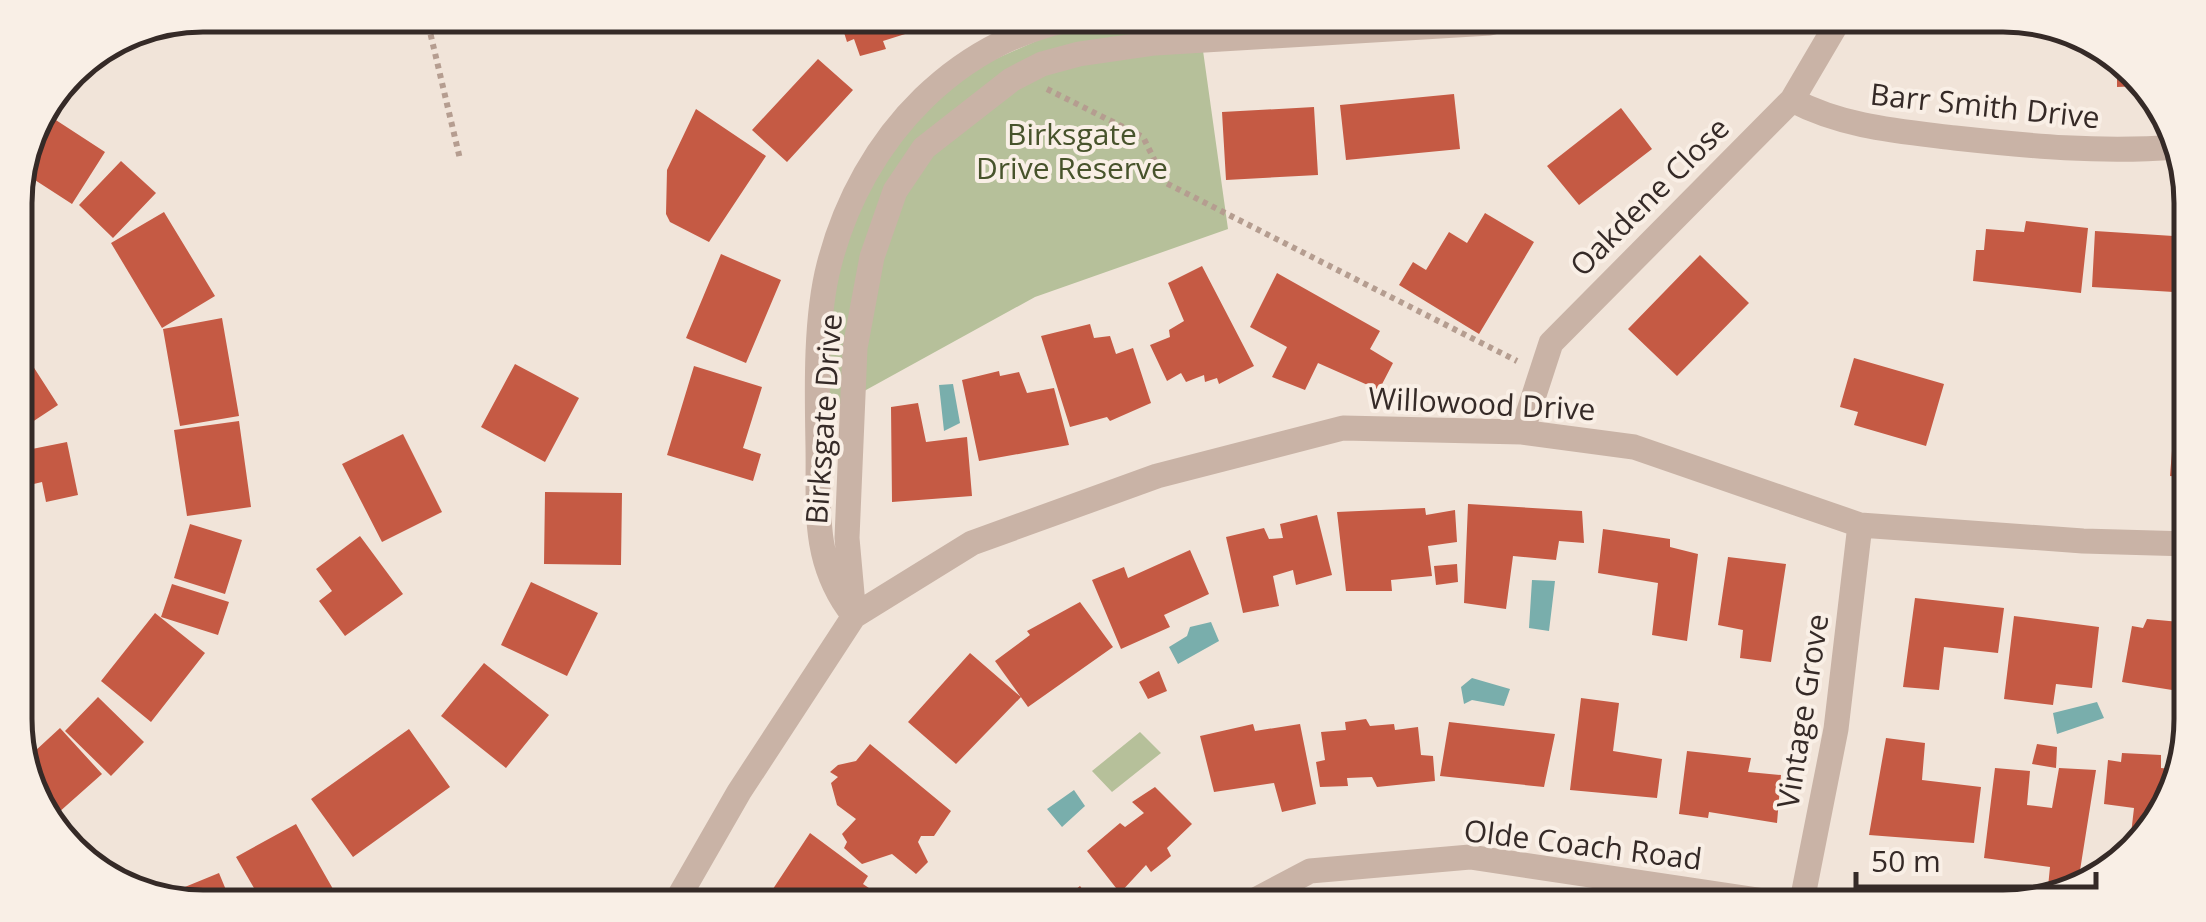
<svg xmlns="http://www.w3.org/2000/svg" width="2206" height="922" font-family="'Open Sans',sans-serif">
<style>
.green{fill:#b6c09a}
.water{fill:#79aeac}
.building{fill:#c55a44}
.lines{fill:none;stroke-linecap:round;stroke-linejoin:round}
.path{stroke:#b59d90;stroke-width:6;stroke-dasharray:5 5;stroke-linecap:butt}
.street{stroke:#c9b3a6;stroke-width:25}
.labels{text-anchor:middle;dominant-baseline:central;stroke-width:8;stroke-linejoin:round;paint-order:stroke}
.street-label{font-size:30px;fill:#352a27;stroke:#f9efe6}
.park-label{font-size:30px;fill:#47532b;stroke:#f9efe6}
.rim{fill:none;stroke:#352a27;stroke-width:5}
</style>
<rect width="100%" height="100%" fill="#f1e4d9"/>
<!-- green -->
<path class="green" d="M1095,15H1198L1228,229L1035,297L817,417L819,361L858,189L930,88Z
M1140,732L1161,753L1112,792L1092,771Z"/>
<!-- water -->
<path class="water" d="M953,384L960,423L944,431L939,385Z
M1532,580L1555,581L1549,631L1529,628Z
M1211,622L1219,641L1178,664L1169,647L1187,636L1190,627Z
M1472,678L1510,689L1504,706L1472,700L1464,704L1461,687Z
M2097,702L2104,718L2057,734L2053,713Z
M1074,790L1085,806L1062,827L1047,809Z"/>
<!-- building -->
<path class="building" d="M867,15H938L940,23L883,41L886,49L860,56L854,39L847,42L841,23Z
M818,59L853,90L787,162L752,130Z
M2117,62L2140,80L2141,86L2117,87Z
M1454,94L1460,149L1346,160L1340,105Z
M1314,107L1318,175L1226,180L1222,112Z
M1621,108L1652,149L1579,205L1547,166Z
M696,109L766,156L709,242L670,222L666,214L667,170Z
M42,111L105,152L72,204L21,171L35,120Z
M121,161L156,193L113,238L79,205Z
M164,212L215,296L162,328L111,243Z
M1485,213L1534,242L1479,334L1399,285L1413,262L1426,270L1449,232L1467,243Z
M2026,221L2088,228L2081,293L1973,281L1976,250H1984L1986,229L2024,232Z
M2095,231L2189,237L2190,293L2092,287Z
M721,254L781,280L746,363L686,338Z
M1700,255L1749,303L1677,376L1628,329Z
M1202,266L1254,366L1219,384L1217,378L1205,382L1204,375L1186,382L1181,373L1167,381L1150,345L1170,337L1169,330L1184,321L1168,283Z
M1277,273L1380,331L1370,349L1393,363L1379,390L1318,363L1305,390L1272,377L1287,347L1250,327Z
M222,318L239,416L180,426L163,329Z
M1090,324L1094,338L1110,336L1116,354L1133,348L1151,403L1110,421L1107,417L1070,427L1041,336Z
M20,346L58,405L17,432L16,349Z
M1854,358L1944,384L1926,446L1854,425L1858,412L1840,407Z
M2179,363L2190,364V478L2170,476Z
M515,364L579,398L545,462L481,427Z
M694,366L762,387L743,448L761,454L753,481L667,455Z
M999,371L1000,376L1019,372L1027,393L1054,388L1069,445L979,461L962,380Z
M918,403L926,442L967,437L972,496L892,502L891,407Z
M239,421L251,507L187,516L174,430Z
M403,434L442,512L382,542L342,464Z
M67,442L78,495L46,502L42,482L17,488V452Z
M545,492L622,493L621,565L544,564Z
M1468,504L1582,511L1584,543L1559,541L1556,560L1513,556L1506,609L1464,603Z
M1425,508L1426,515L1455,510L1457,542L1428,546L1432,576L1391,580L1392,591H1346L1337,512Z
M1317,515L1332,575L1296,585L1293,570L1273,576L1279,606L1243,613L1226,537L1264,528L1269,539L1283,538L1280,524Z
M190,524L242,540L225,594L174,578Z
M1603,529L1670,539V547L1698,554L1687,641L1652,635L1658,583L1598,573Z
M360,536L403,594L345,636L319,601L332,591L316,569Z
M1190,550L1209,594L1164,615L1170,627L1121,649L1092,580L1124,567L1128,578Z
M1728,557L1786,564L1771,662L1740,658L1743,630L1718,625Z
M1457,564L1458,582L1436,585L1434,566Z
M531,582L598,613L567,676L501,645Z
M172,584L229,602L218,635L161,617Z
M1915,598L2004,608L1998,653L1944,647L1939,690L1903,687Z
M1080,602L1113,647L1028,707L995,661L1030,635L1027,631Z
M155,613L205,653L151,722L101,681Z
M2014,616L2099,627L2092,688L2056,684L2053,705L2004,699Z
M2147,619L2191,623V693L2122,682L2132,626L2143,628Z
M970,653L1021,697L956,764L908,722Z
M484,663L549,715L506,768L441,716Z
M1159,671L1167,691L1148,699L1139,682Z
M98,697L144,742L111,776L65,731Z
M1581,698L1619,703L1613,751L1662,759L1657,798L1570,790Z
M1366,719L1370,726L1394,724L1395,730L1418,727L1421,755L1433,756L1435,781L1377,787L1372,777L1347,778L1348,786L1320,787L1316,762L1325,760L1321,732L1346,730L1345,722Z
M1449,722L1555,734L1544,787L1440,776Z
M1253,724L1255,731L1300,724L1316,804L1282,812L1274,783L1214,792L1200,736Z
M60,728L102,774L49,821L22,763Z
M409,729L450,787L353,857L311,799Z
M1886,738L1925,743L1922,780L1981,787L1974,843L1869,835Z
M870,744L951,811L934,836H921L918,842L928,862L916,874L892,854L862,864L844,848L847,842L842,834L856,819L837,805L831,783L838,777L830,772L838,765L856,761Z
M2037,744L2057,747L2056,768L2032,764Z
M1687,751L1751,758L1748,772L1781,775L1777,823L1709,812L1708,818L1679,814Z
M2122,753L2161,755V768L2181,770L2177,790L2142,835L2131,834L2134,808L2104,804L2108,760L2121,762Z
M1995,768L2030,771L2027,805L2052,808L2059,768L2096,770L2078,883L2059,890L2048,887L2050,867L1984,858Z
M1155,787L1192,824L1167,848L1171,856L1151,872L1146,865L1120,893L1087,851L1120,823L1125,827L1144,813L1132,802Z
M296,824L333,889L302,907H265L236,857Z
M810,833L868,876L863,884L897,907H761Z
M219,873L233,907L158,898Z
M1080,886L1095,907H1029L1044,895L1056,905Z"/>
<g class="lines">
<!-- path -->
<path class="path" d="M426,15L460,159
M1047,89L1143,137L1166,183L1517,361"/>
<!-- street -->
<path class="street" d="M1792,100C1843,127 1898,131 1955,138C2029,146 2101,153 2176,147
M1522,432L1551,343L1792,100L1842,15
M848,608C812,556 819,507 818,447C817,392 815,319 829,265C862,136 960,32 1095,15
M854,616L972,543L1157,476L1343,428L1522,432L1634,447L1860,525L2083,541L2190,544
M1801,906L1836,729L1860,525
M673,907L739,792L854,616L847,538L855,348L872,257L895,191L924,148L1011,80L1042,64L1079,54L1155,43L1490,23L1521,15
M1242,907L1310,871L1470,857L1805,907"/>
</g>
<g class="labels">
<!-- street labels -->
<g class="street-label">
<text transform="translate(1985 105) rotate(6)">Barr Smith Drive</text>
<text transform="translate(1649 196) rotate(-45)">Oakdene Close</text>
<text transform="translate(1482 403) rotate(3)">Willowood Drive</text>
<text transform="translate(823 419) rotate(-86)">Birksgate Drive</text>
<text transform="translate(1802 711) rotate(-81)">Vintage Grove</text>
<text transform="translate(1583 844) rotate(7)">Olde Coach Road</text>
</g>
<!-- park labels -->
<g class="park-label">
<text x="1072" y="133">Birksgate<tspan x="1072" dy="34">Drive Reserve</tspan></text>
</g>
</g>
<!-- crop -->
<path d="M0 0H2206V922H0ZM203 32H2003A171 171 0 0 1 2174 203V719A171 171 0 0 1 2003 890H203A171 171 0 0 1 32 719V203A171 171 0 0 1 203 32Z" fill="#f9efe6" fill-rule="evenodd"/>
<path class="rim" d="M203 32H2003A171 171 0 0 1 2174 203V719A171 171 0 0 1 2003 890H203A171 171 0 0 1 32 719V203A171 171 0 0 1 203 32Z"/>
<!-- scale -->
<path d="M1856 872v15h240v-15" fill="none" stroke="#352a27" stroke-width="5"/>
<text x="1871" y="872" font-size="30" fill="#352a27" stroke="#f9efe6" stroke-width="8" paint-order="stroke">50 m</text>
</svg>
